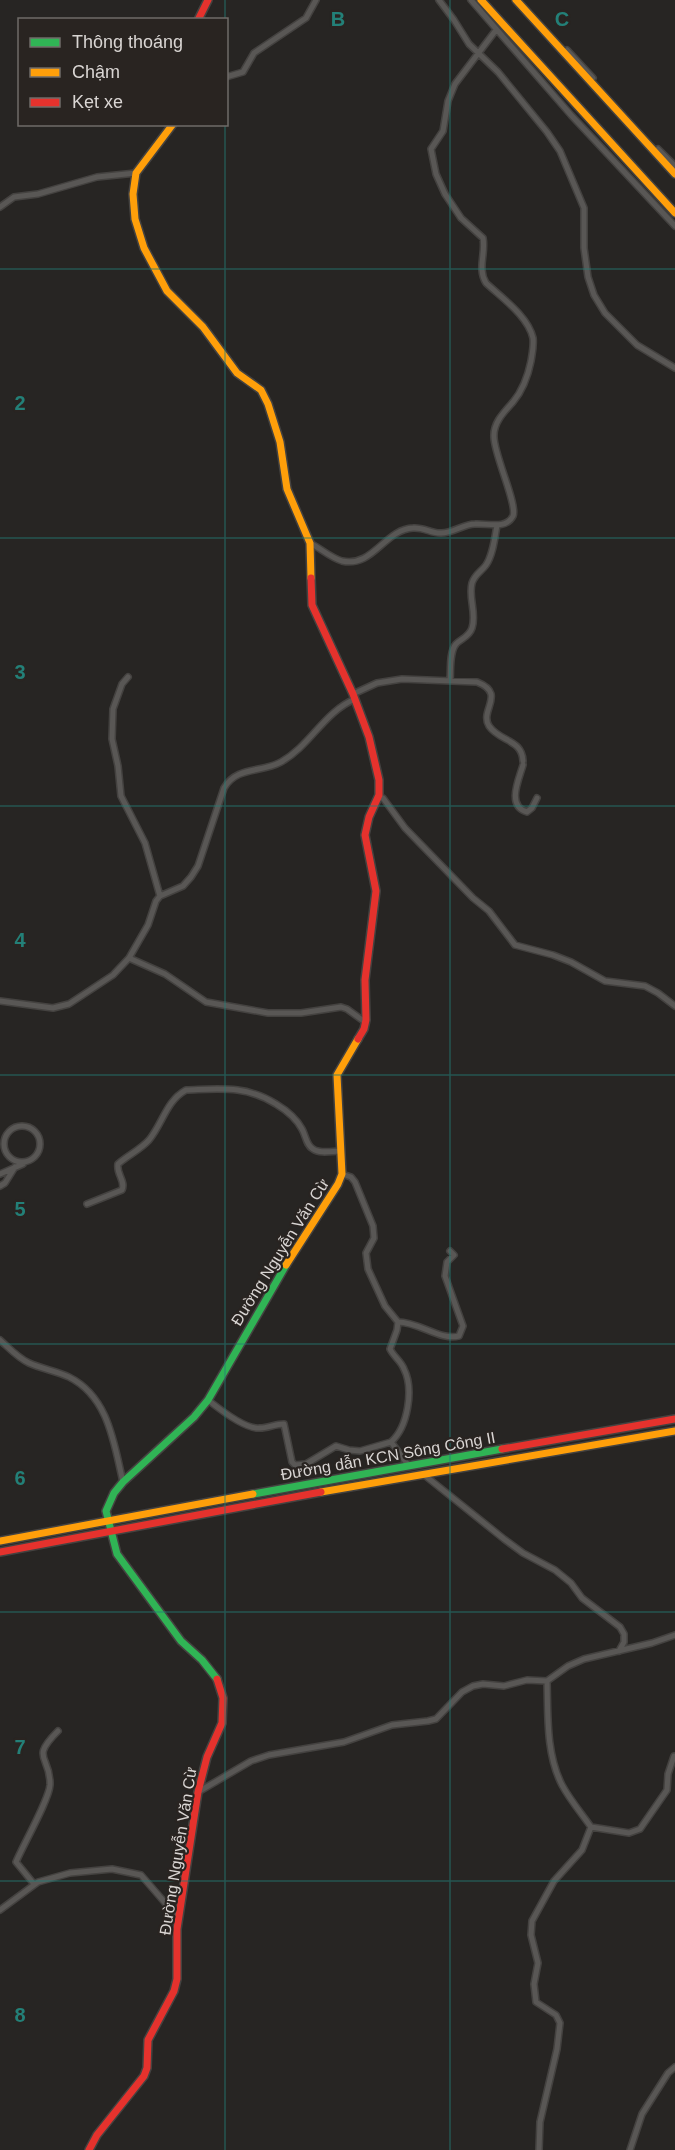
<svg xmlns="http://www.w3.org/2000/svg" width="675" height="2150" font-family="Helvetica,sans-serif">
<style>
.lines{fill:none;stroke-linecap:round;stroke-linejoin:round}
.street-casing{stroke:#444240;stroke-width:8}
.fast-casing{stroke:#444240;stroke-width:10}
.slow-casing{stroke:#444240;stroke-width:10}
.jam-casing{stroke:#444240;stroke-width:10}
.street{stroke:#595755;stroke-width:5}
.fast{stroke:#30b455;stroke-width:7}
.slow{stroke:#ff9f0a;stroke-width:7}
.jam{stroke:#e5322d;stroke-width:7}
.grid{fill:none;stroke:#238078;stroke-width:1.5;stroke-opacity:0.55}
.labels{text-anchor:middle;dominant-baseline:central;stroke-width:4.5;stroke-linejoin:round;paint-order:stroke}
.street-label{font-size:16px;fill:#d9d5d3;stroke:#292421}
.grid-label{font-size:20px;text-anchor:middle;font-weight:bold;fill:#238078;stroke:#292421;stroke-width:4.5;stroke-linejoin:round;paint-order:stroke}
</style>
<rect width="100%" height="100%" fill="#272523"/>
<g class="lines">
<defs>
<path id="street" d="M439,0L454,20L469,44L498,72L547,132L560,151L584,208V248L588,277L594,295L605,313L637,345L675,368
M471,0L571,115L675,226
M567,50L593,78
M226,77L243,72L254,53L306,18L316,0
M658,149L675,166
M0,207L14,197L38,194L97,177L136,173
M310,543C320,548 331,558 342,561C373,568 385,529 413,528C423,527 431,533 440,533C452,534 463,524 475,524C487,523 506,530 513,516C518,505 494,455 494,437C493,423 504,412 513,402C523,390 528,376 531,361C532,354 534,346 533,338C528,316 502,298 486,283C477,268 486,254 483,238L461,218L445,194L436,174L431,149L443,131L448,101L455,84L496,30
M128,677L122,684L113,709L112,739L118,766L121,796L145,843L160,896
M450,680C451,670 449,652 456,644C462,638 469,637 472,628C477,613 468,598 472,583C475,574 481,572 486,565C493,555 495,537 497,525
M353,694L377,683L402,679L477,682C507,694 479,710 489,726C500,742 522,739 523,761
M523,765C519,779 506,806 527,812L532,808L537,798
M378,798H383L405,828L473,898L489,911L515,945L553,955L571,962L605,981L645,986L658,993L675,1006
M129,958L165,974L206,1002L268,1013H301L341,1007L347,1009L365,1022
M0,1001L53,1008L69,1004L113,975L129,958L148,925L156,901L160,896L183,886L191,877L198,866L224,788C237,766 261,773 281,762C310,746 324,712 355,699
M4 1144a18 18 0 1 1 36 0a18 18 0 1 1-36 0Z
M0,1174L23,1164
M342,1174L351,1177L355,1182L373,1226L374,1238L366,1253L368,1269L385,1306L398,1322L397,1330L390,1349C394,1357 401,1361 404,1369C414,1389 408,1427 391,1442L409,1466
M0,1186L5,1183L15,1167
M87,1204L122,1190C126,1181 116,1174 118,1164C128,1155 140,1150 149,1140C163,1123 166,1101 186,1090C219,1089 246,1085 276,1104C286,1110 296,1118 302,1129C306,1136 306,1145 313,1149C320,1154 332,1151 340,1151
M398,1322C419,1322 441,1341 459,1336L463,1326L445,1276L447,1262L454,1255L450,1251
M0,1340C9,1348 18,1358 29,1363C42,1369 57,1371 69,1377C109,1397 114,1444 123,1482
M208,1400C218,1408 246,1430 260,1428C268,1428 275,1424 284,1424L292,1462L295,1465L306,1464L336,1446L349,1450L360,1451L391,1442
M423,1474L504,1539L523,1553L555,1570L571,1583L582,1598L620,1627L624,1634V1642L619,1651
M547,1681C548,1715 546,1754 562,1785C570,1800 582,1814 591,1827L629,1833L640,1829L667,1790L668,1774L674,1756
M198,1792L251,1761L269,1755L344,1742L392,1725L428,1721L436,1719L462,1692L473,1686L483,1684L504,1686L527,1680L547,1681L568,1666L584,1659L652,1643L675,1635
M34,1884L16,1862C23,1845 49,1800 50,1785C51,1755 29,1760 58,1731
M0,1910L38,1882L70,1873L112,1869L141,1875L167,1905L179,1916
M539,2150L540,2122L557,2049L560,2023L556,2015L536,2002L534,1984L538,1963L531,1935L532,1921L554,1881L582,1850L591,1827
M630,2150L642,2114L668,2073L675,2067"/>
<path id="fast" d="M253,1494L502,1449
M217,1679L202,1660L181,1641L117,1554L106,1511L114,1493L123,1482L194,1417L208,1400L286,1265"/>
<path id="slow" d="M481,0L675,213
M516,0L675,174
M173,124L136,173L133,194L135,219L144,248L167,291L203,327L237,373L261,390L268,404L280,442L287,489L310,543L311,578
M286,1265L338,1184L342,1174L337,1075L358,1039
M321,1492L675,1431
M0,1541L253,1494"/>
<path id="jam" d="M198,20L208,0
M311,578L312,605L353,694L369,737L379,780V795L369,817L365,835L376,891L365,980L366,1020L364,1029L358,1039
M502,1449L675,1419
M0,1552L321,1492
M89,2150L97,2135L144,2076L147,2068L148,2040L174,1991L177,1979V1929L198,1792L207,1757L222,1723L223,1698L217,1679"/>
</defs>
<!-- street casing -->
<use href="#street" class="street-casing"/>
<!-- fast casing -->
<use href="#fast" class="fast-casing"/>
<!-- slow casing -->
<use href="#slow" class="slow-casing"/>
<!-- jam casing -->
<use href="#jam" class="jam-casing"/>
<!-- street -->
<use href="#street" class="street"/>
<!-- fast -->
<use href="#fast" class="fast"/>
<!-- slow -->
<use href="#slow" class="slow"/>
<!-- jam -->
<use href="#jam" class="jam"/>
</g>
<!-- grid -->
<path class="grid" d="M225,0V20M450,0V2150M225,124V2150M0,269H675M0,538H675M0,806H675M0,1075H675M0,1344H675M0,1612H675M0,1881H675"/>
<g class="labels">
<!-- street labels -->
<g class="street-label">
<text transform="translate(280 1252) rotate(-58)">Đường Nguyễn Văn Cừ</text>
<text transform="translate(388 1456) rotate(-10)">Đường dẫn KCN Sông Công II</text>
<text transform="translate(178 1851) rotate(-81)">Đường Nguyễn Văn Cừ</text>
</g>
</g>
<g class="grid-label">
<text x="338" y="26">B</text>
<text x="562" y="26">C</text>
<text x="20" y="410">2</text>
<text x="20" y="679">3</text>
<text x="20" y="947">4</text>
<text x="20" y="1216">5</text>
<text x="20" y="1485">6</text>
<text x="20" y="1754">7</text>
<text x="20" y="2022">8</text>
</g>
<!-- legend -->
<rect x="18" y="18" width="210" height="108" fill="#292421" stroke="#6f6b68" stroke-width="1.5"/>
<rect x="30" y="38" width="30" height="9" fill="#30b455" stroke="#6f6b68" stroke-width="1.5"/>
<text x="72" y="48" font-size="18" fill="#d9d5d3">Thông thoáng</text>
<rect x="30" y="68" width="30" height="9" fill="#ff9f0a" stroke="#6f6b68" stroke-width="1.5"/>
<text x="72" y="78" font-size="18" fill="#d9d5d3">Chậm</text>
<rect x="30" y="98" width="30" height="9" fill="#e5322d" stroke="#6f6b68" stroke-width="1.5"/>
<text x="72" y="108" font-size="18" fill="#d9d5d3">Kẹt xe</text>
</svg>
